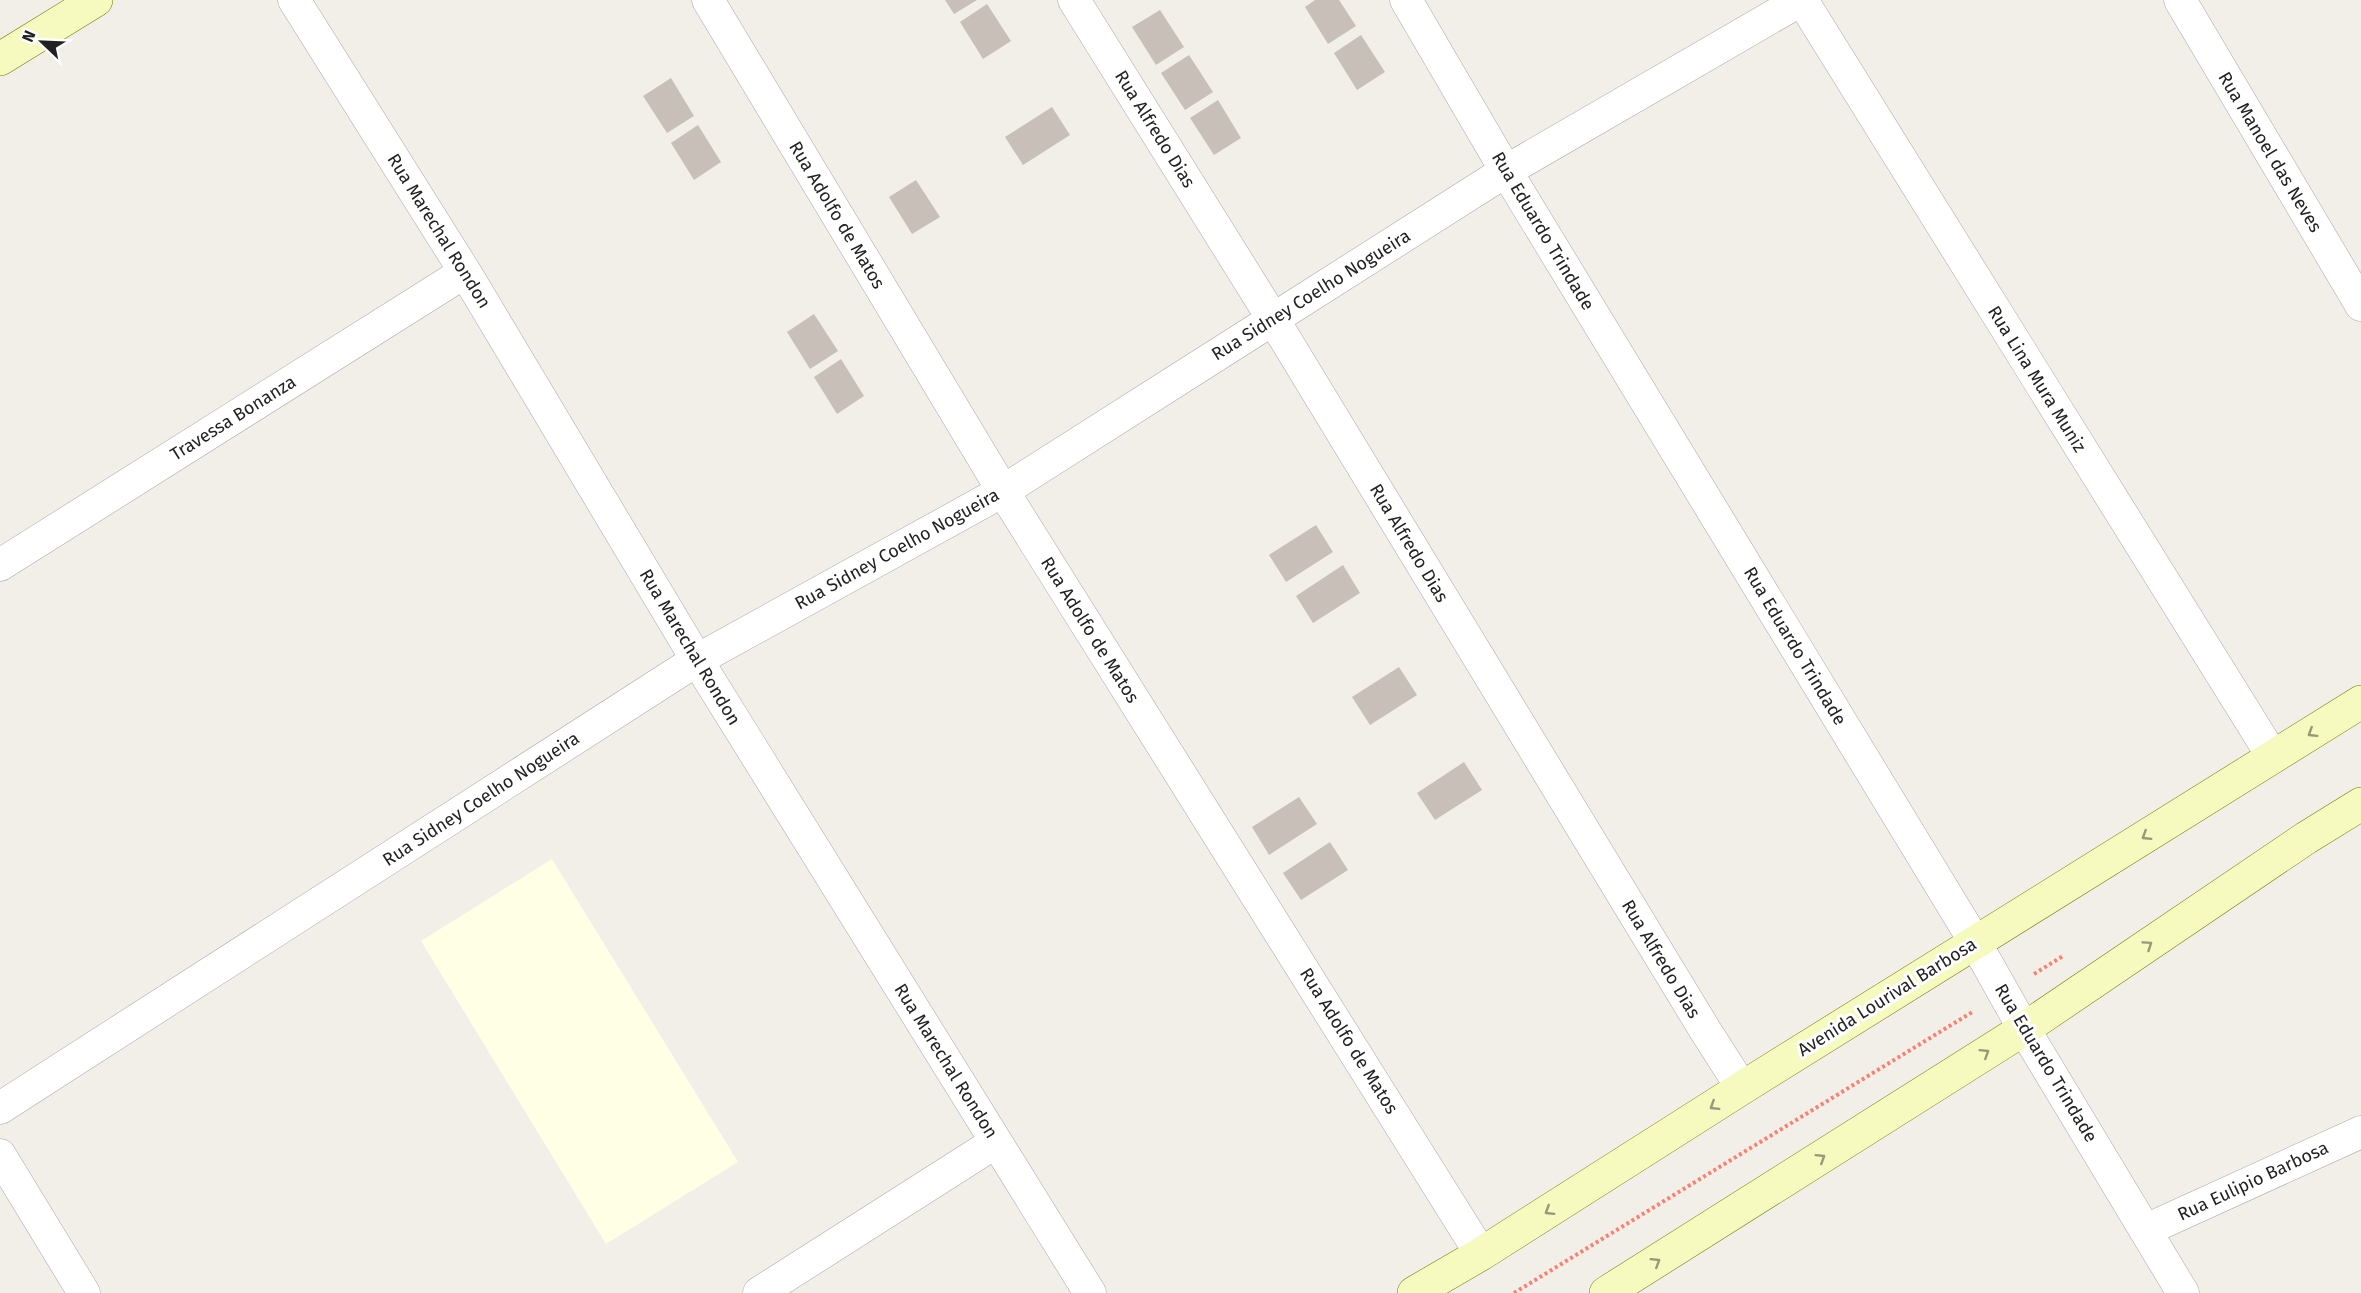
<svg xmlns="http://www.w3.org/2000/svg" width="2361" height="1293" font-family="'Fira Sans',sans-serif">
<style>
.education{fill:#ffffe5}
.building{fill:#c7bfb8}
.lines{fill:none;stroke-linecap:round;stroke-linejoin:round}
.street-casing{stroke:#a9a9a9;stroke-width:33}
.secondary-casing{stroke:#707d05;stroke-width:34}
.path{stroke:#fa8072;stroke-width:4;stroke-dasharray:3 3;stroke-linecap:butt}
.street{stroke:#fff;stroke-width:32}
.secondary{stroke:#f7fabf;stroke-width:33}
.oneway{stroke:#979978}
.labels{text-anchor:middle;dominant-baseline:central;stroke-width:6;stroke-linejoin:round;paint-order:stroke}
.street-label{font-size:18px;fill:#222;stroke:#fff}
</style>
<rect width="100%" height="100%" fill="#f2efe9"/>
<!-- education -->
<path class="education" d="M552,859L738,1162L606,1244L421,941Z"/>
<!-- building -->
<path class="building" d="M945,0H977L954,14Z
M1315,0H1339L1356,26L1328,44L1305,7Z
M987,4L1011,41L983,59L960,22Z
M1160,10L1184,47L1156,65L1132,27Z
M1361,35L1385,72L1357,90L1334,53Z
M1189,55L1213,92L1185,110L1161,73Z
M671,78L694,116L667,133L643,96Z
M1218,100L1241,138L1214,155L1190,118Z
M1052,107L1070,135L1023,165L1005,137Z
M698,125L721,162L694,180L671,143Z
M916,180L940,217L912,234L889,197Z
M814,314L838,351L810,369L787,332Z
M841,359L864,396L837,414L814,377Z
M1316,525L1333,552L1286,582L1269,555Z
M1343,565L1360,593L1313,623L1296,596Z
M1399,667L1417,695L1370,725L1352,697Z
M1464,762L1482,790L1435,820L1417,793Z
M1299,797L1317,824L1269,855L1252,827Z
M1330,842L1348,870L1301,900L1283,873Z"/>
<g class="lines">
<defs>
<path id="street" d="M294,0L465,272L697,660L1090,1293
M708,0L1003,491L1481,1254
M1074,0L1273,319L1705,1030L1742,1088
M1406,0L1506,171L1975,942L2024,1029L2183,1293
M1802,0L2273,757
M2180,0L2361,305
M0,565L465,272
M0,1108L697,660L1003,491L1506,171L1801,0
M0,1155L84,1293
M2146,1230L2361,1132
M759,1293L996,1142"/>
<path id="secondary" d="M0,59L96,0
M1414,1293L1481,1254L1742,1088L2361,702
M1606,1293L2024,1029L2306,838L2361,804"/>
</defs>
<!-- street casing -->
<use href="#street" class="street-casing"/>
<!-- secondary casing -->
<use href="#secondary" class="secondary-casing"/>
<!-- path -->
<path class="path" d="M2034,974L2063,956
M1514,1293L1974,1011"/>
<!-- street -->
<use href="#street" class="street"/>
<!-- secondary -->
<use href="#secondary" class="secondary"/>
</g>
<!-- one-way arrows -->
<defs><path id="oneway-chevron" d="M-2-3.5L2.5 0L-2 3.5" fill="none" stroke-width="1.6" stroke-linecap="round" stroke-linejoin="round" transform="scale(1.5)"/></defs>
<g class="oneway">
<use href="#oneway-chevron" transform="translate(2312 733) rotate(148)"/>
<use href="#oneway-chevron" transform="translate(2146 836) rotate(148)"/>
<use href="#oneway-chevron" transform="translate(2148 945) rotate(-34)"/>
<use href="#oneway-chevron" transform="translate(1985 1053) rotate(-32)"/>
<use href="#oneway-chevron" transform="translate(1714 1106) rotate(148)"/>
<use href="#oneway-chevron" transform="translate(1821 1158) rotate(-32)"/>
<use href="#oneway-chevron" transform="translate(1549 1211) rotate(148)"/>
<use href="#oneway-chevron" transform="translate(1656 1262) rotate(-32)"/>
</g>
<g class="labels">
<!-- street labels -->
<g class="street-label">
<text transform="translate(1155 129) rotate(58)">Rua Alfredo Dias</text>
<text transform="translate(2270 152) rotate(59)">Rua Manoel das Neves</text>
<text transform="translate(837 215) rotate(59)">Rua Adolfo de Matos</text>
<text transform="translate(439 231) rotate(58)">Rua Marechal Rondon</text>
<text transform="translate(1543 231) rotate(59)">Rua Eduardo Trindade</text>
<text transform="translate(1311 295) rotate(-32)">Rua Sidney Coelho Nogueira</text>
<text transform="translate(2037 379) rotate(58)">Rua Lina Mura Muniz</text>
<text transform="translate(233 418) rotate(-32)">Travessa Bonanza</text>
<text transform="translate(1409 543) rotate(59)">Rua Alfredo Dias</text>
<text transform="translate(897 549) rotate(-29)">Rua Sidney Coelho Nogueira</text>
<text transform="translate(1090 630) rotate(58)">Rua Adolfo de Matos</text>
<text transform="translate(1795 646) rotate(59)">Rua Eduardo Trindade</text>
<text transform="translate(690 647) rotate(59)">Rua Marechal Rondon</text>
<text transform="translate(481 799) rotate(-33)">Rua Sidney Coelho Nogueira</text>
<text transform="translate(1661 959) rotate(59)">Rua Alfredo Dias</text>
<text transform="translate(1887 997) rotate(-32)">Avenida Lourival Barbosa</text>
<text transform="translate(1349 1041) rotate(58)">Rua Adolfo de Matos</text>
<text transform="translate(946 1061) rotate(58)">Rua Marechal Rondon</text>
<text transform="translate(2046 1063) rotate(59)">Rua Eduardo Trindade</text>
<text transform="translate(2253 1181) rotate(-25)">Rua Eulipio Barbosa</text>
</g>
</g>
<!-- north arrow -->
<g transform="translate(42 42) rotate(293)" stroke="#ffffff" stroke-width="4.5" paint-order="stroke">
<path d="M0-4.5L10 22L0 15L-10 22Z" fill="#222222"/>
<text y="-9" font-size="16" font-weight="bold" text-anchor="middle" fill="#222222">N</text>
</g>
</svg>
